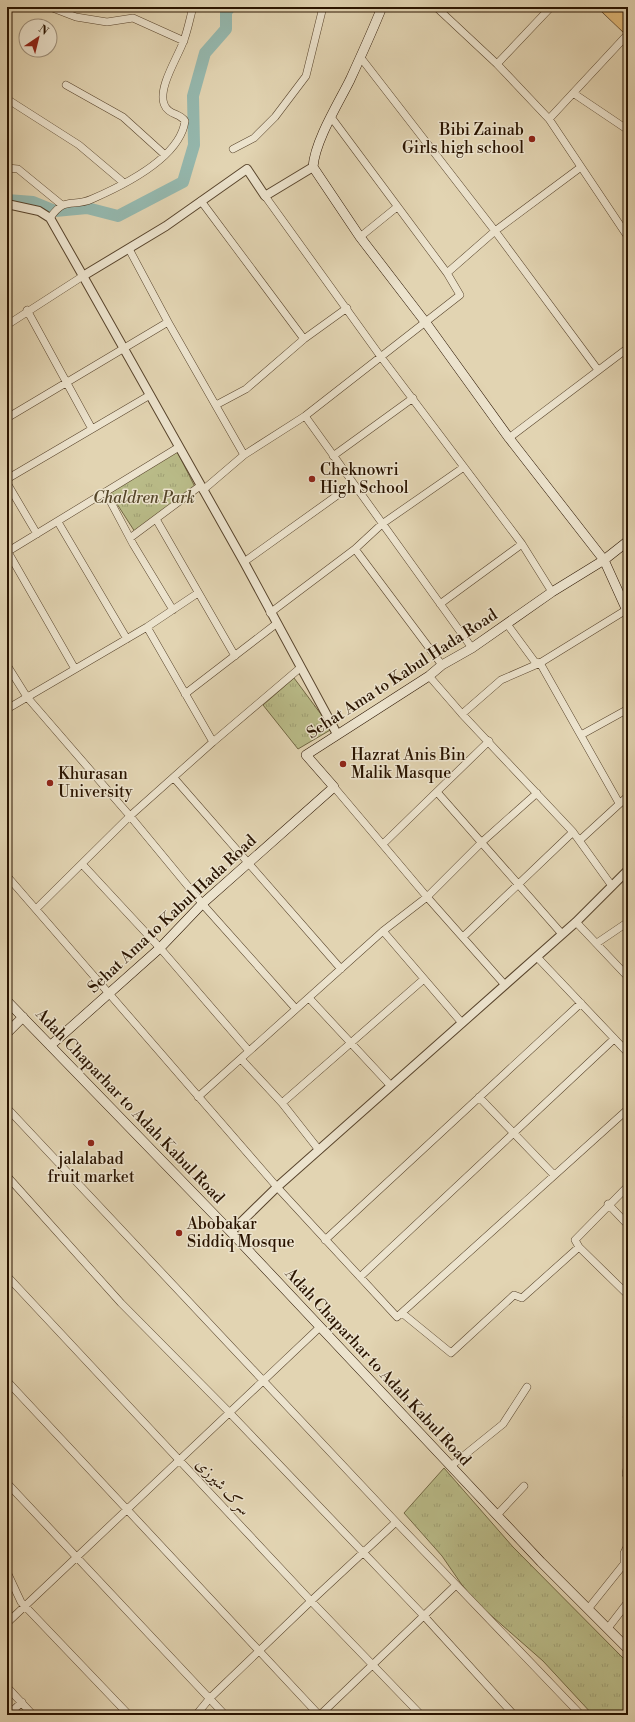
<svg xmlns="http://www.w3.org/2000/svg" width="635" height="1722" font-family="'Libre Bodoni',Amiri,serif">
<style>
.park{fill:url(#park-tufts);stroke:#726844}
.lines{fill:none;stroke-linecap:round;stroke-linejoin:round}
.river{stroke:#95b8ae;stroke-width:12}
.minor-casing{stroke:#58442c;stroke-width:8}
.tertiary-casing{stroke:#58442c;stroke-width:10}
.secondary-casing{stroke:#2a1400;stroke-width:10}
.trunk-casing{stroke:#2a1400;stroke-width:12}
.minor{stroke:#ece3cd;stroke-width:7}
.tertiary{stroke:#ece3cd;stroke-width:8}
.secondary{stroke:#ece3cd;stroke-width:9}
.trunk{stroke:#e1ba79;stroke-width:11}
.poi-dot{fill:#8f2418;stroke:#ece3cd;stroke-width:1.5}
.labels{text-anchor:middle;dominant-baseline:central;stroke-width:3;stroke-linejoin:round;paint-order:stroke}
.poi-label{font-size:16px;fill:#2a1400;stroke:#ece3cd;text-anchor:start}
.park-label{font-size:16px;font-style:italic;fill:#554629;stroke:#ece3cd}
.street-label{font-size:16px;fill:#2a1400;stroke:#ece3cd}
</style>
<defs>
<pattern id="park-tufts" width="24" height="20" patternUnits="userSpaceOnUse"><rect width="24" height="20" fill="#b9bb88"/><path d="M3 7l-1-3M5 7V3M7 7l1-3M15 17l-1-3M17 17v-4M19 17l1-3" fill="none" stroke="#9fa074"/></pattern>
</defs>
<rect width="100%" height="100%" fill="#e2d4b2"/>
<filter id="stains"><feTurbulence type="fractalNoise" baseFrequency=".005" numOctaves="4"/><feColorMatrix values="0 0 0 0 .2 0 0 0 0 .09 0 0 0 0 .02 0 0 0 .5 -.17"/></filter>
<radialGradient id="worn" r=".72"><stop offset=".6" stop-color="#630" stop-opacity="0"/><stop offset="1" stop-color="#630" stop-opacity=".3"/></radialGradient>
<!-- park -->
<path class="park" d="M177,451L195,487L135,532L110,493Z
M294,678L332,729L298,749L263,705Z
M444,1468L513,1547L628,1663V1715H593L543,1661L478,1604L462,1585L442,1556L404,1513Z"/>
<g class="lines">
<!-- river -->
<path class="river" d="M7,200L33,202L55,211L87,208L118,216L183,182L194,145L193,96L205,53L226,29V12L230,7"/>
<defs>
<path id="minor" d="M50,7L76,17L107,22L133,18L184,41
M436,7L497,64L549,119L628,237
M361,58L495,231L598,370
M497,64L551,7
M66,85L123,117L165,155
M573,93L628,130
M7,99L79,145L124,183
M549,119L628,34
M233,149L254,138L275,117L306,76L323,7
M7,168L18,169L62,205
M265,196L381,357L522,544L552,592
M201,201L304,339
M50,218C66,195 72,208 92,199C122,186 180,158 185,121C180,113 168,115 164,104C158,87 178,57 184,40C188,29 190,18 193,7
M360,237L397,207
M129,249L168,322L244,455
M447,273L495,231L581,167
M27,310L92,429
M7,325L83,276
M216,405L246,389L304,339L347,308
M305,416L472,648
M7,418L168,322
M509,438L628,348
M333,456L413,398
M7,479L150,395
M7,483L37,534
M203,490L244,455L305,416L460,295L447,273L331,117
M106,493L133,544L173,610
M156,519L235,656
M58,522L127,639
M130,538L200,486
M355,549L442,665
M7,552L179,447
M8,552L75,669
M244,562L353,484
M440,604L522,544
M270,613L355,549L382,524L464,467
M507,624L535,662L540,663L619,803
M147,627L213,742
M7,665L27,697L130,816L206,908L296,1009
M429,676L462,714L573,832L612,886
M185,694L276,624
M7,709L147,627L198,593
M462,714L501,680L540,663L626,610
M581,735L628,709
M174,778L341,969
M334,787L427,897L505,985
M437,792L562,934
M580,840L628,796
M383,844L489,741
M82,864L160,948L249,1051
M7,876L277,1187L397,1317L628,1109
M36,909L130,816L213,742L300,668
M576,922L628,977
M383,931L462,1023
M463,937L573,832
M597,943L628,922
M537,957L628,1053
M309,998L391,1086
M241,1059L282,1103L319,1150
M198,1097L383,931L427,897L482,842L537,793
M479,1097L554,1175
M282,1103L424,979
M7,1108L396,1522L581,1715
M7,1176L121,1303L226,1409L424,1616L514,1715
M628,1186L575,1240L579,1247L628,1295
M608,1204L628,1225
M325,1240L581,1003
M7,1276L311,1601L421,1715
M360,1277L614,1039
M402,1313L451,1353L514,1295L522,1298L579,1247
M7,1381L319,1715
M627,1417L628,1418
M628,1463L626,1474L628,1479
M451,1466L503,1424L527,1387
M7,1483L225,1715
M497,1515L524,1486
M7,1572L21,1602L129,1715
M588,1609L624,1564V1553L628,1545
M7,1623L320,1327
M608,1628L628,1602
M7,1687L33,1715
M8,1715L22,1702
M196,1715L210,1698L311,1601L396,1522
M320,1715L456,1585"/>
<path id="tertiary" d="M7,204L39,211L50,218L83,276L166,226L247,169L265,196L313,167
M83,276L244,562L337,734
M231,1232L277,1187L576,922L628,870"/>
<path id="secondary" d="M382,7C372,32 361,56 350,80C338,104 315,141 313,167L360,237L426,323L509,438L604,560L628,613
M7,1001L231,1232L541,1562L628,1649
M7,1033L23,1017
M51,1045L160,948L202,904L334,787L306,755L429,676L442,665L472,648L552,592L604,560L628,541"/>
<path id="trunk" d="M605,7L628,29
M618,7L628,17"/>
</defs>
<!-- minor casing -->
<use href="#minor" class="minor-casing"/>
<!-- tertiary casing -->
<use href="#tertiary" class="tertiary-casing"/>
<!-- secondary casing -->
<use href="#secondary" class="secondary-casing"/>
<!-- trunk casing -->
<use href="#trunk" class="trunk-casing"/>
<!-- minor -->
<use href="#minor" class="minor"/>
<!-- tertiary -->
<use href="#tertiary" class="tertiary"/>
<!-- secondary -->
<use href="#secondary" class="secondary"/>
<!-- trunk -->
<use href="#trunk" class="trunk"/>
</g>
<!-- markers -->
<g class="poi-dot">
<circle cx="532" cy="139" r="4"/>
<circle cx="312" cy="479" r="4"/>
<circle cx="343" cy="764" r="4"/>
<circle cx="50" cy="783" r="4"/>
<circle cx="91" cy="1143" r="4"/>
<circle cx="179" cy="1233" r="4"/>
</g>
<g class="labels">
<!-- poi labels -->
<g class="poi-label">
<text x="524" y="130" text-anchor="end">Bibi Zainab<tspan x="524" dy="18">Girls high school</tspan></text>
<text x="320" y="470">Cheknowri<tspan x="320" dy="18">High School</tspan></text>
<text x="351" y="755">Hazrat Anis Bin<tspan x="351" dy="18">Malik Masque</tspan></text>
<text x="58" y="774">Khurasan<tspan x="58" dy="18">University</tspan></text>
<text x="91" y="1159" text-anchor="middle">jalalabad<tspan x="91" dy="18">fruit market</tspan></text>
<text x="187" y="1224">Abobakar<tspan x="187" dy="18">Siddiq Mosque</tspan></text>
</g>
<!-- park labels -->
<g class="park-label">
<text x="144" y="498">Chaldren Park</text>
</g>
<!-- street labels -->
<g class="street-label">
<text transform="translate(402 674) rotate(-33)">Sehat Ama to Kabul Hada Road</text>
<text transform="translate(172 914) rotate(-43)">Sehat Ama to Kabul Hada Road</text>
<text transform="translate(130 1106) rotate(46)">Adah Chaparhar to Adah Kabul Road</text>
<text transform="translate(378 1367) rotate(47)">Adah Chaparhar to Adah Kabul Road</text>
<text transform="translate(223 1487) rotate(47)">سرک شیرزی</text>
</g>
</g>
<!-- margin -->
<rect width="635" height="1722" fill="none" stroke="#e2d4b2" stroke-width="24"/>
<rect x="8" y="8" width="619" height="1706" fill="none" stroke="#2a1400" stroke-width="2"/>
<rect x="12" y="12" width="611" height="1698" fill="none" stroke="#2a1400"/>
<!-- north arrow -->
<g transform="translate(38 38) rotate(35)"><circle r="19" fill="#ece3cd" stroke="#9e907b"/>
<path d="M0-3L7 15L0 10L-7 15Z" fill="#8f2418"/>
<text y="-6" font-size="11" font-weight="bold" text-anchor="middle" fill="#2a1400">N</text>
</g>
<rect width="100%" height="100%" filter="url(#stains)"/>
<rect width="100%" height="100%" fill="url(#worn)"/>
</svg>
